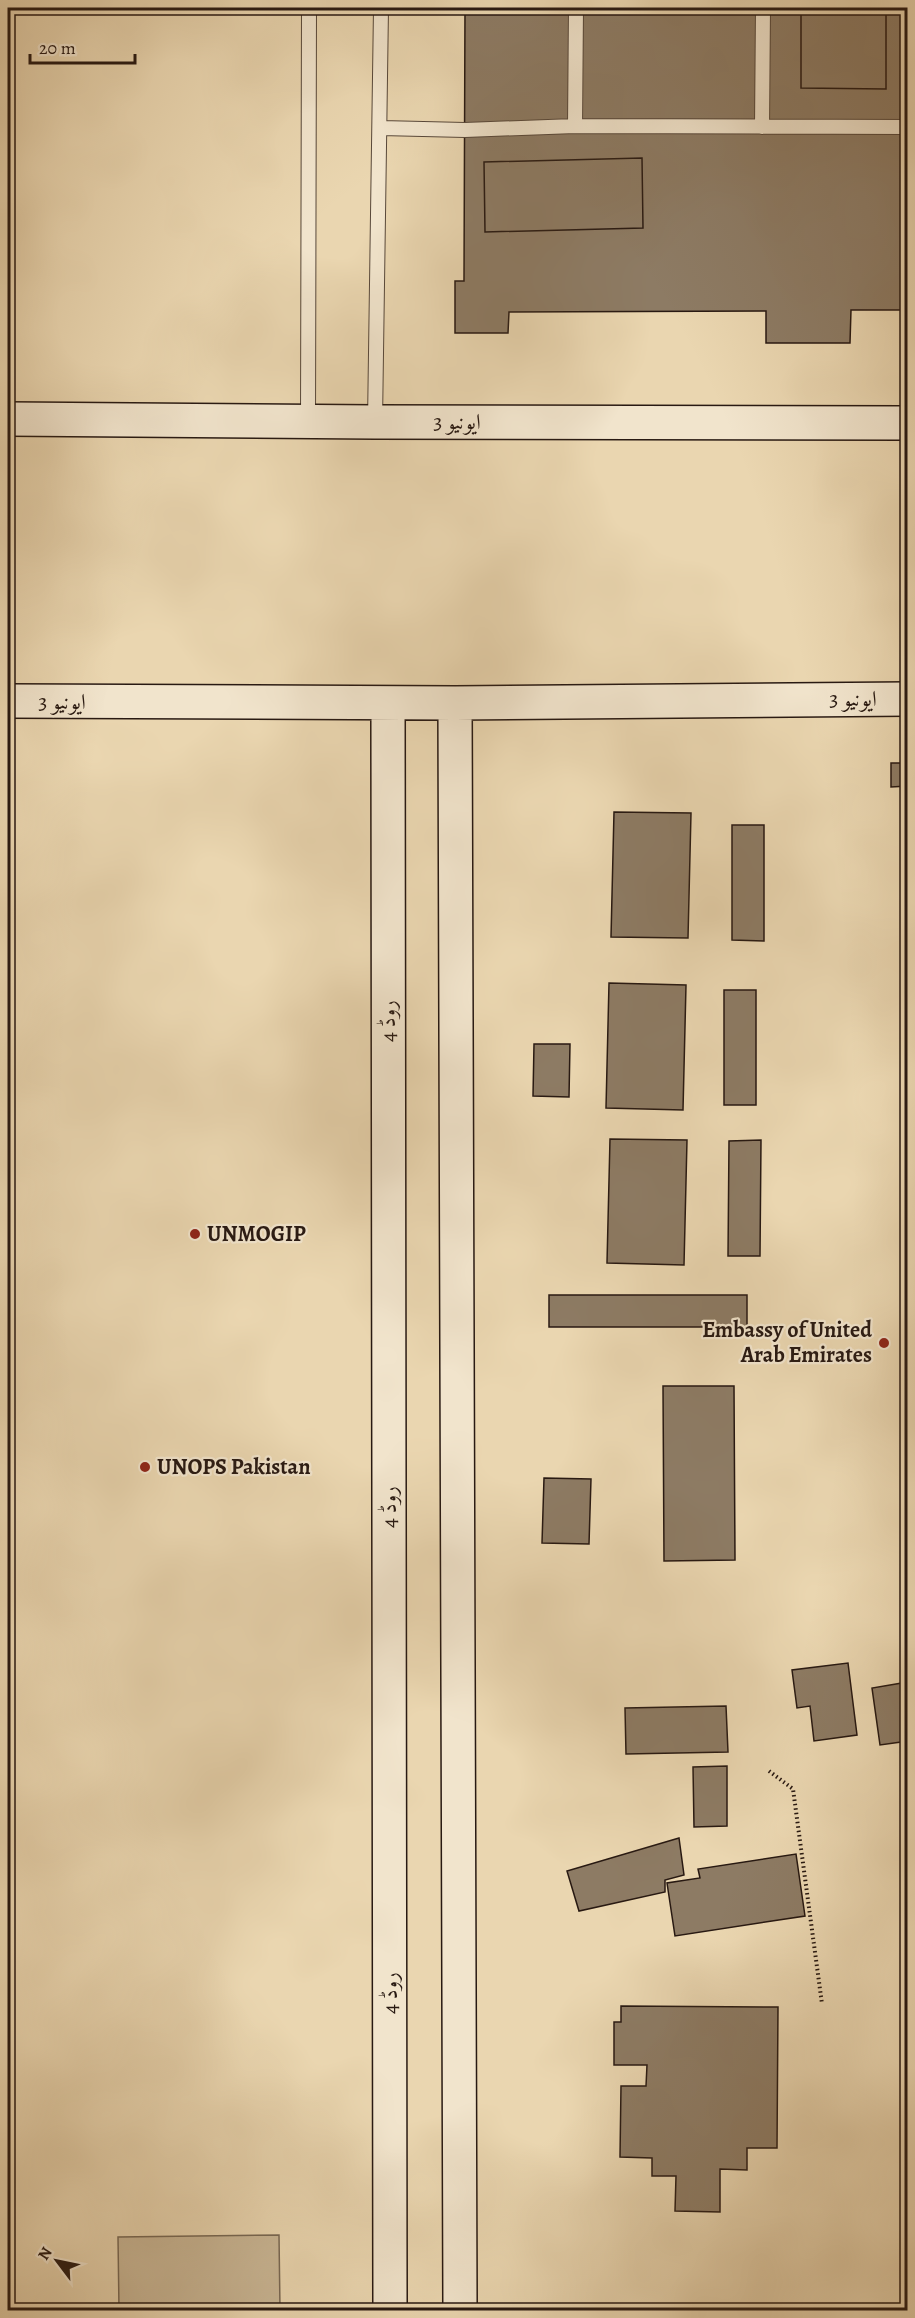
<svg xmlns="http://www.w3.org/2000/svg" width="915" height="2318" font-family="Alegreya,Amiri,serif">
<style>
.green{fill:#c9b695;stroke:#786854;stroke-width:1.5}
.building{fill:#8d7b64;stroke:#281912;stroke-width:1.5}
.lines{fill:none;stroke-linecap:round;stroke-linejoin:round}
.lane-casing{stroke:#58483a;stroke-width:16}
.secondary-casing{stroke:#281912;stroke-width:36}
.path{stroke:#281912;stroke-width:4;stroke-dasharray:1.5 3;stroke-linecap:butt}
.lane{stroke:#f1e4cc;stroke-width:14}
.secondary{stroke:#f1e4cc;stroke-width:33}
.poi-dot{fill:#8f2418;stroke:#f1e4cc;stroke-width:2}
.labels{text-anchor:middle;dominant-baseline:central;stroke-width:4.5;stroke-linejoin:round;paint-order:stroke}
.street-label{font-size:22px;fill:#281912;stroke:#f1e4cc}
.poi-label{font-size:22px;font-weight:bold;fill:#281912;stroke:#f1e4cc;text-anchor:start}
</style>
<rect width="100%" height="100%" fill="#ead6b0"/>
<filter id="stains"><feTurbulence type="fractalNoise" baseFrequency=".00333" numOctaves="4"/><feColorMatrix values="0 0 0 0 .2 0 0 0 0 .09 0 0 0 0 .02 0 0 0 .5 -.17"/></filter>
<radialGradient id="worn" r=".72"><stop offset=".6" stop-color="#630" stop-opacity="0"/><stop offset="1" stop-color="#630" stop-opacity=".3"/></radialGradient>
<!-- green -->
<path class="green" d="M279,2235L280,2310H119L118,2237Z"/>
<!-- building -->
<path class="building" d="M465,8H908V310H851L850,343H766V311L509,312L508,333H455V281H464Z
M801,8H886V89L801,88Z
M642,158L643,228L485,232L484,162Z
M891,763H908V786L891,787Z
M614,812L691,813L688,938L611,937Z
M732,825H764V941L732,940Z
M609,983L686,985L683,1110L606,1108Z
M724,990H756V1105H724Z
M534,1044H570L569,1097L533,1096Z
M610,1139L687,1140L684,1265L607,1263Z
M761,1140L760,1256H728L729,1141Z
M549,1295H747V1327H549Z
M663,1386H734L735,1560L664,1561Z
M544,1478L591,1479L589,1544L542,1543Z
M848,1663L857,1735L814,1741L810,1706L797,1708L792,1670Z
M908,1682V1741L880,1745L872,1688Z
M726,1706L728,1752L626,1754L625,1708Z
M727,1766V1826L694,1827L693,1767Z
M679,1838L684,1875L665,1880V1892L579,1911L567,1871Z
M796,1854L805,1916L675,1936L667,1883L700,1878L698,1869Z
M621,2006L778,2007L777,2148H747V2170L720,2169V2212L675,2211L676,2176H652V2158L620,2157L621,2086H646L647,2065H614V2022H621Z"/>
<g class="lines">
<defs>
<path id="lane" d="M575,126L576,8
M762,127L763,8
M381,128L465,130L575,126L908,127
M308,421L309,8
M375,422L381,8"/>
<path id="secondary" d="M8,419L375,422L908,423
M8,701L455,703L908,699
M388,703L390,2310
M455,703L460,2310"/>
</defs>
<!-- lane casing -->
<use href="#lane" class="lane-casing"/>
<!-- secondary casing -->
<use href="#secondary" class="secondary-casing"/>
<!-- path -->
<path class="path" d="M769,1771L793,1789L822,2004"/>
<!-- lane -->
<use href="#lane" class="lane"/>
<!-- secondary -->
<use href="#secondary" class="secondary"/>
</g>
<!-- markers -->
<g class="poi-dot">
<circle cx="195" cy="1234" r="6"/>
<circle cx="884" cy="1343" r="6"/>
<circle cx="145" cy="1467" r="6"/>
</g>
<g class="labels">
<!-- street labels -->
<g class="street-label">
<text x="457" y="422">ایونیو 3</text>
<text x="853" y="699">ایونیو 3</text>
<text x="62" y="702">ایونیو 3</text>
<text transform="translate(388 1021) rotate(-90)">روڈ 4</text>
<text transform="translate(389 1507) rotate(-90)">روڈ 4</text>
<text transform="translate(390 1993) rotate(-90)">روڈ 4</text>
</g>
<!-- poi labels -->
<g class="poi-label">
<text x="207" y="1234">UNMOGIP</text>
<text x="872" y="1330" text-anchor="end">Embassy of United<tspan x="872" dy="25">Arab Emirates</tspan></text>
<text x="157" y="1467">UNOPS Pakistan</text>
</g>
</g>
<!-- margin -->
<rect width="915" height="2318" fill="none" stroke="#ead6b0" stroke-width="30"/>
<rect x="9" y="9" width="897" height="2300" fill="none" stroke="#281912" stroke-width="3"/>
<rect x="15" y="15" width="885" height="2288" fill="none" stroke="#281912" stroke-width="1.5"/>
<!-- north arrow -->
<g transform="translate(57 2261) rotate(302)" stroke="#f1e4cc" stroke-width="4.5" paint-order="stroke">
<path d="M0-4.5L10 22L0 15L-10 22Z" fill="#281912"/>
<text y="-9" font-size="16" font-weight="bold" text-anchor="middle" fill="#281912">N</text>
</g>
<!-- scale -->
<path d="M30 54v9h105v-9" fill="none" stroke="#281912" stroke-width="3"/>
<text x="39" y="54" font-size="18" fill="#281912" stroke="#f1e4cc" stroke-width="4.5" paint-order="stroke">20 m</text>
<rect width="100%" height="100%" filter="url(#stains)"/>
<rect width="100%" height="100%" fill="url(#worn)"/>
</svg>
